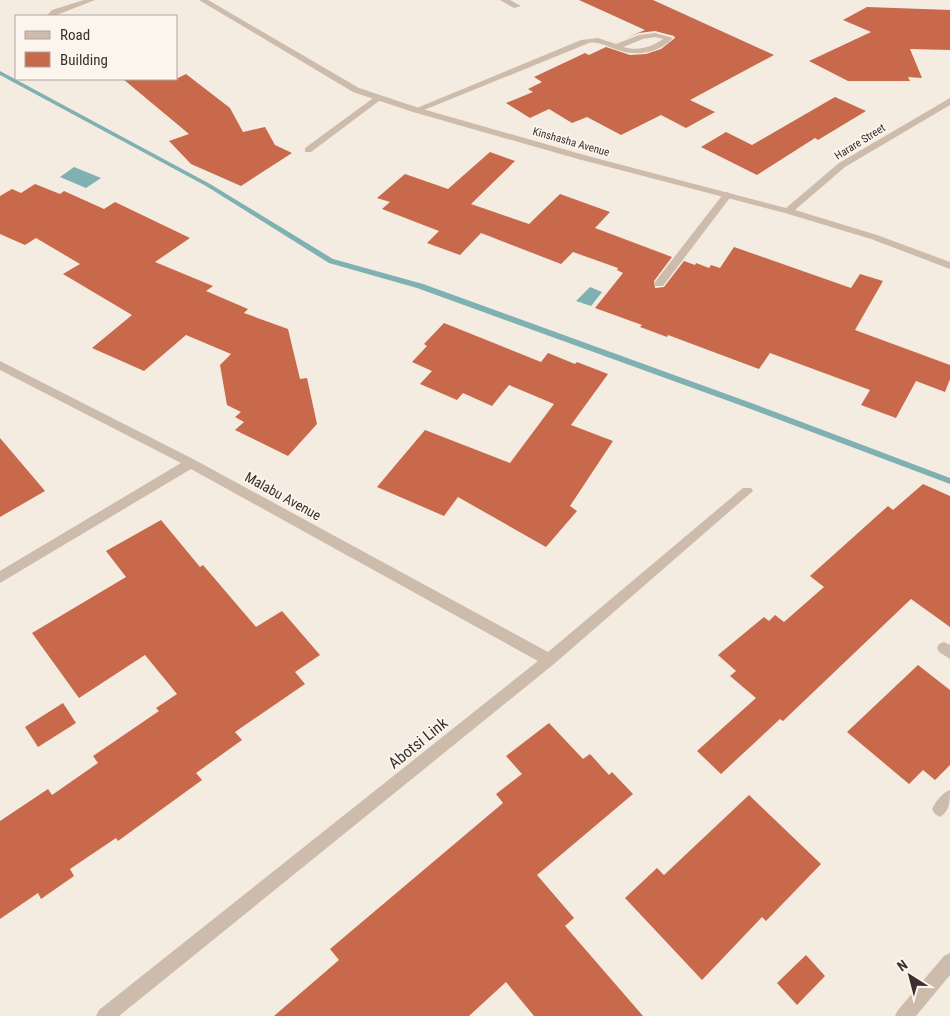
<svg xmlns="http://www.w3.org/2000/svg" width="950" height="1016" font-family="'Roboto Condensed',sans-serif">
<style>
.water{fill:#7fb0b2}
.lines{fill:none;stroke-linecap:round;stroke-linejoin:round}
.stream{fill:#7fb0b2;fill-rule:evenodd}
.building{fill:#c8694b}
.lane{fill:#cdbbac;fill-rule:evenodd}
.street{fill:#cdbbac;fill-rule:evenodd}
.labels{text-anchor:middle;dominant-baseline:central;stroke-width:4;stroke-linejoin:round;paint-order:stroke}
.far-street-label{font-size:11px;fill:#3b302b;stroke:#fbf5ee}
.street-label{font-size:14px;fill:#3b302b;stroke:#fbf5ee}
.near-street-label{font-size:16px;fill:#3b302b;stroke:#fbf5ee}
</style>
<rect width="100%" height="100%" fill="#f4ebe1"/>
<!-- water -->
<path class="water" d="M74,167L101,178L86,188L60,177Z
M590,287L602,292L591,306L576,301Z"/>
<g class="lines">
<!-- stream -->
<path class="stream" d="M0,71L210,184L333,259L423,284L754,404L950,478V484L748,408L417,288L329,263L206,186L0,75Z"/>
</g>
<!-- building -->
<path class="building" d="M579,0H653L774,55L690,100L715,112L686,128L661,115L621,135L587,117L572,123L549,109L530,118L506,103L533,92L528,89L542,82L534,77L585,53L589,55L606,47L630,55L646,54L661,49L675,38L674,36L655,31L639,33L626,38L645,30Z
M867,7L950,10V50L910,49L922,78L908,77L910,81H848L809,61L871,32L843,20Z
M186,74L230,108L243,132L265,127L275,145L292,153L241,186L191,164L169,141L189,134L123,79H176Z
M835,97L866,111L818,140L815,138L757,175L701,147L726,132L752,145Z
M490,152L515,161L471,204L529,224L560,194L610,212L595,228L672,257L654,281L655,288L664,287L684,261L695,265L696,263L709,268L711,265L720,268L734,247L851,288L860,274L883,281L855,330L950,365V379L945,392L916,381L896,418L861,405L870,390L770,353L759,369L668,335L667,337L640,327L642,325L595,308L623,273L617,270L618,268L573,252L561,264L481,233L460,255L427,243L439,231L382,209L390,202L377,198L405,174L448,189Z
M35,184L60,194L64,191L104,209L115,202L190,238L155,262L213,286L206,291L248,309L244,313L288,329L300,379L307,378L317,424L288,456L235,430L244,422L235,417L241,412L227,405L220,365L231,354L186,335L144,371L92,348L132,315L63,274L80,264L36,238L25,245L0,234V196L12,189L21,193Z
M444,323L541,362L548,353L575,364L577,362L608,374L571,425L613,441L570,506L577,511L546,547L458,497L444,516L377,487L425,430L510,463L554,404L509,385L492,406L463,393L457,400L420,384L432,371L412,362L427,346L424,344Z
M0,438L45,491L0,517Z
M923,484L950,496V627L911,599L783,721L780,719L721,774L697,751L756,698L730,676L736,671L718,655L764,617L769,621L775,615L784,622L824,587L810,576L888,506L893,510Z
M161,520L200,567L203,565L256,627L282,611L320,655L295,672L305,684L235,732L242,740L196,773L202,780L118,841L116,838L70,869L74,876L41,899L38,893L0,919V821L48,789L52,795L98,763L93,756L159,711L156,708L177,694L145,655L79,698L32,633L126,577L106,551Z
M918,665L950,690V765L935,780L923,770L909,784L847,732Z
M63,703L76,723L38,747L25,727Z
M549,723L583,759L590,754L609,775L612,772L633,794L537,875L574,918L565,926L643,1016H534L506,982L469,1016H274L339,960L330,949L503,803L496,794L522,774L506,756Z
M749,795L821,864L766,921L762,917L702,980L625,898L657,868L664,875Z
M806,955L825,976L797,1005L777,983Z"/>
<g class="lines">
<!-- lane -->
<path class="lane" d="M84,0H95L54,16H46L52,10Z
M655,33L673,38C657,54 636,57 615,49C606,46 598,41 589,43L419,112L412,110L581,40L598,38L616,44L639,35ZM655,37L663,39C650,48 638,51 623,47L643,39Z
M376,96L383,98L311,152H305V148Z
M727,192L732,195L663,286H655V282L724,193Z
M944,642L950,645V659L939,652L937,648L939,644Z
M950,790C950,801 950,811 940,817L935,814L932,809C936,801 942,793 950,790Z"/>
<!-- street -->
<path class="street" d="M199,0H208L359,88L419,108L584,155L786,208L839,163L950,98V105L845,167L795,210L877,235L950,262V269L871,239L785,213L578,159L413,112L353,92Z
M500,0H510L521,6L514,8Z
M0,361L195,460L548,652L743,488H751L753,491L554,664L119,1016H96L99,1010L538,661L191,469L0,583V571L181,463L0,370Z
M950,953V975L916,1016H895L898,1010L944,956Z"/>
</g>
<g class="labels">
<!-- far-street labels -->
<g class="far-street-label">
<text transform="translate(571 142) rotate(16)">Kinshasha Avenue</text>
<text transform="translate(860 142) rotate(-32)">Harare Street</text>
</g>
<!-- street labels -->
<g class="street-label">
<text transform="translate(283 496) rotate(29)">Malabu Avenue</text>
</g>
<!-- near-street labels -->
<g class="near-street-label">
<text transform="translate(418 743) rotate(-39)">Abotsi Link</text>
</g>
</g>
<!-- legend -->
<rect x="15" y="15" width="162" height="65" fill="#fbf5ee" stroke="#aea6a0"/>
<rect x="25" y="31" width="25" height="8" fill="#cdbbac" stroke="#aea6a0"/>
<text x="60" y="40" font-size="15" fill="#3b302b">Road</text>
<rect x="25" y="52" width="25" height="15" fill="#c8694b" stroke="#aea6a0"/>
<text x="60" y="65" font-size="15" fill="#3b302b">Building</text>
<!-- north arrow -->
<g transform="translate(910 976) rotate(324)" stroke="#fbf5ee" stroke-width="4" paint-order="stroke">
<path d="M0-4L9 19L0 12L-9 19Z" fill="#3b302b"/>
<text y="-8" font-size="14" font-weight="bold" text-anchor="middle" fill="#3b302b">N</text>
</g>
</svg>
